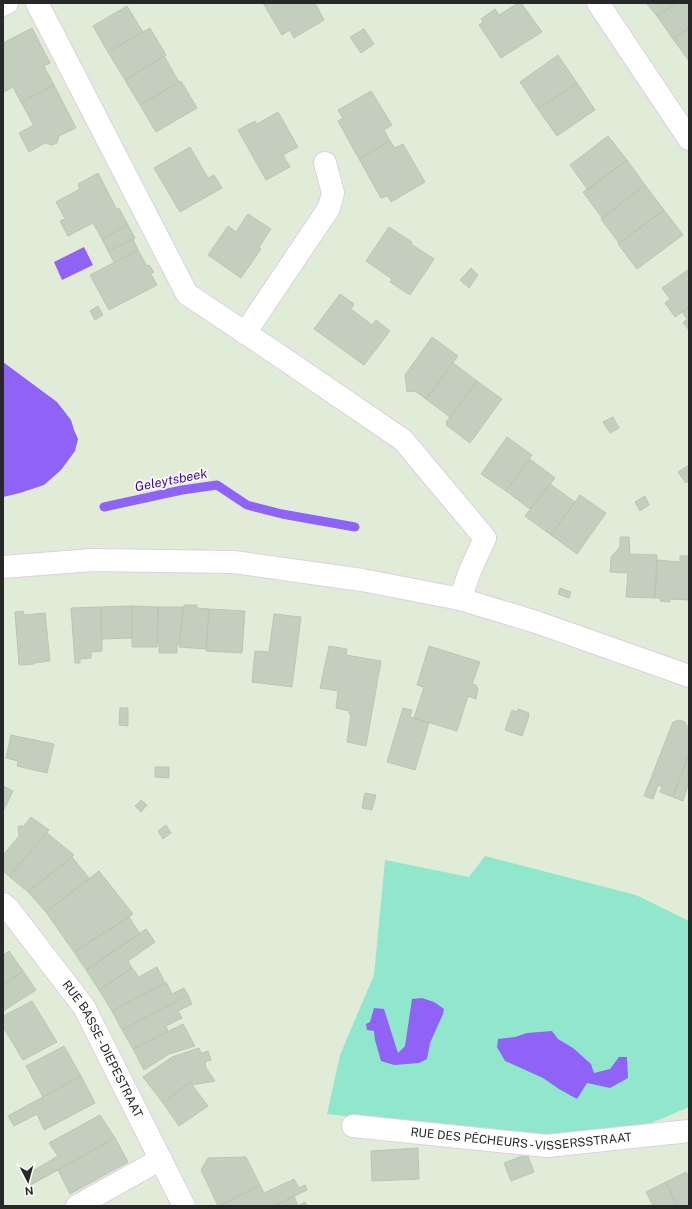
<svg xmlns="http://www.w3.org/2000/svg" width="692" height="1209" font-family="'Public Sans',sans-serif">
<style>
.green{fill:#91e7cc}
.water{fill:#8e63f6}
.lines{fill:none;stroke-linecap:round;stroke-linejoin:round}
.stream{stroke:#8e63f6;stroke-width:9}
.building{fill:#c3cebe;stroke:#b9c7b2}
.minor-casing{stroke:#dfcee3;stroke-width:24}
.secondary-casing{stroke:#dfcee3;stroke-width:24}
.minor{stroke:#fff;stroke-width:22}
.secondary{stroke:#fff;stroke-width:22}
.labels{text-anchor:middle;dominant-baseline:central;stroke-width:3.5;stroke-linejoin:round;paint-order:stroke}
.street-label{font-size:12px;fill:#282828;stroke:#fff}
.water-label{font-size:13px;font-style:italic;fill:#3e05a0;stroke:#fff}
</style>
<rect width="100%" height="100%" fill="#e0ecd8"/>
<!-- green -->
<path class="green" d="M485,856L636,895L689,921V1107L644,1126L525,1136L443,1128L327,1114L340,1055L374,975L385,860L469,877Z"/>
<!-- water -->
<path class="water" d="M84,247L93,265L62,280L54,262Z
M3,362L57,402L71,420L74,430L78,439L75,451L61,470L44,485L20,493L3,497Z
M422,998L434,1002L444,1009L443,1014L430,1043L427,1059L419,1063L394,1065L381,1061L375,1040L374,1031L367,1030L366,1024L370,1022L374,1008L384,1009L398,1053L405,1046L412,999Z
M552,1031L558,1039L573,1048L591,1064L594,1073L610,1069L619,1057H627L628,1078L610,1088L587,1083L577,1099L559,1089L543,1078L505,1061L497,1047L498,1039L515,1037L527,1033Z"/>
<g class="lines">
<!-- stream -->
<path class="stream" d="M104,507L182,490L217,485L247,505L282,514L355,527"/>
</g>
<!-- building -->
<path class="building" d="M263,3H315L324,20L294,38L290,30L282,35Z
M518,3H521L542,32L501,58L479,25L483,22L481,19L495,9L499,15Z
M646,3H676L657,16Z
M676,3H687L689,6V28L673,39L657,16Z
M127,6L143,32L108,52L93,26Z
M32,28L50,63L44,66L54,85L21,102L13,87L4,92L3,91V43Z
M150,28L166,55L125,80L108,52Z
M689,28V61L673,39Z
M364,29L374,44L361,53L350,37Z
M558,55L577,83L538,109L520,82Z
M164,56L179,82L140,105L125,80Z
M181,81L197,108L156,132L140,105Z
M577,83L595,110L557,136L538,109Z
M54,85L76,128L59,136L57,143L52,145L45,143L29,152L19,133L32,126L33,124L21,102Z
M371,91L392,125L384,130L390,141L359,159L338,121L343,118L338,110Z
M278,112L298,147L283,155L290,167L266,180L238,130L255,121L257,124Z
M608,136L627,160L588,190L570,165Z
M390,141L395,148L403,144L425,182L391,202L388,196L381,198L359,159Z
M190,147L208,178L214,175L222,188L180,212L154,168Z
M627,160L645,185L602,218L583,192Z
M98,173L117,210L119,208L128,225L102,239L93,223L68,236L60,221L65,219L56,202L80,189L78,184Z
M645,185L664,210L619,243L601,219Z
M664,210L683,235L637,269L618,244Z
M248,214L271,229L259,247L261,249L241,278L208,255L228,226L236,232Z
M128,225L135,238L108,251L102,239Z
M389,227L412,242L411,244L434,259L410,295L390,282L392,279L366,261Z
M135,238L133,239L138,250L114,262L108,251Z
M138,250L147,266L149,265L154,272L151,274L157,285L109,310L90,275Z
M471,268L478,275L469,288L460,280Z
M689,269V307L675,317L665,303L670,299L662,288Z
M340,294L354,304L351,309L372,325L376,320L390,331L364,365L314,329Z
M98,306L103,315L95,320L90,311Z
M689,307V330L683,323L687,319L682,312Z
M432,337L458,356L426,399L415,391L407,392L405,375Z
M453,363L477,381L450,417L426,399Z
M477,381L502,399L470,443L446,425L447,424L446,422Z
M613,417L619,428L610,433L603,422Z
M507,437L532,455L506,491L481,474Z
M530,459L555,478L530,509L506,491Z
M689,465V481L686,483L678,472Z
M550,484L575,502L551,535L525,516Z
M580,495L606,513L577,554L551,535Z
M645,496L649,505L640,511L635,502Z
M620,537H629L630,554L657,555L655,598L626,597L628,573L610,572L611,557L620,547Z
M680,556H689V600L670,599V602L660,601V598H655L657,560L680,562Z
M560,588L571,592L569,598L558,594Z
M184,605H197V608L209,609L206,649L179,647Z
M132,606L158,607L157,647H132Z
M132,606V638L101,639V607Z
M101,607L102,651L91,652V658L80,659V663H75L71,608Z
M158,607H183L179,644H177V653H159V644L157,643Z
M209,609L245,611L242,653L206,651Z
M23,611L24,615L45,613L50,661L34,663V664L19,665L15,612Z
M274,614L301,617L292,687L252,682L255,651L269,652Z
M329,646L347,649L346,655L381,661L366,746L347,742L351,714H349V711L336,708L338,691L320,688Z
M429,646L480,662L472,684L476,685L478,689L476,699L468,696L457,731L414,718L424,687L417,685Z
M120,708H128V726L119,725Z
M403,708L412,710L410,717L429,723L415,770L387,762Z
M518,709L529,713L528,715L529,716L522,736L505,730L512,710L517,712Z
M679,720L685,722L687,727L689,728V753L673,797L660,792L662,787L658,785L653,799L644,796L673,722Z
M11,735L54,744L47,773L17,766L18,761L6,758Z
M689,753V782L683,801L673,797Z
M155,767H169V778L155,777Z
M3,786L13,791L3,811Z
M365,793L376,795L372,810L362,808Z
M141,800L147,805L141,812L135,806Z
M31,817L49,830L10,875L11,876L10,877L3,871V855L19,836L18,826H24Z
M166,825L171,833L163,839L158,831Z
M47,833L74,855L28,892L10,877L11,876L10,875Z
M72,857L89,878L46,912L28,892Z
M99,871L133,914L74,952L46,912Z
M129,917L140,934L86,970L74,952Z
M146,929L155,942L128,961L132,968L99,990L86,970Z
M9,951L23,971L3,984V955Z
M157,967L165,983L112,1011L99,990L132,968L139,977Z
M23,971L36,990L3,1011V984Z
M166,982L172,994L184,988L188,995L122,1030L112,1011Z
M188,995L192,1004L178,1011L182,1018L166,1026L168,1031L133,1049L122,1030Z
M32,1001L57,1042L23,1060L3,1027V1016Z
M183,1024L195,1046L169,1054L144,1070L133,1049Z
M64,1046L81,1076L43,1097L26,1066Z
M199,1048L201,1053L208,1051L211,1060L205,1062L206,1068L215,1081L192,1085L190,1082L163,1103L143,1077L172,1057Z
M81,1076L95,1103L44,1130L37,1114L14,1126L8,1116Z
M190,1082L208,1106L179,1126L163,1103Z
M100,1115L115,1138L29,1186L24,1176L58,1156L49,1143Z
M115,1138L128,1162L70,1194L58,1170Z
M418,1148L419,1179L372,1181L371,1151Z
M527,1154L534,1172L511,1181L504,1163Z
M246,1157L260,1185L218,1206L201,1170L208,1158Z
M686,1172L689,1178V1206H677L666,1182Z
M294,1179L299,1188L305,1185L307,1190L274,1206H219L260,1185L264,1193Z
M666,1182L677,1206H653L646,1192Z
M294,1196L298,1206L305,1202L307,1206H274Z"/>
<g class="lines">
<defs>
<g id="minor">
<path d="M37,3L187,294L274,352L403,440L485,538L470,571L460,599"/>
<path d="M598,3L689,139"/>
<path d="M3,5L7,3"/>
<path d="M245,333L329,208L333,193L325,163"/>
<path id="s1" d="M3,904L8,908L84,1007L184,1206"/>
<path id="s2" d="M353,1126L547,1146L689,1131"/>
<path d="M77,1206L161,1159"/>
</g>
<path id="secondary" d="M3,567L92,560L234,562L362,580L460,599L536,622L689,676"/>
</defs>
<!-- minor casing -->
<use href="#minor" class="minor-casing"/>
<!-- secondary casing -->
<use href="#secondary" class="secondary-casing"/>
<!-- minor -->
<use href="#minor" class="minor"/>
<!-- secondary -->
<use href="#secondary" class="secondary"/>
</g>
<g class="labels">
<!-- street labels -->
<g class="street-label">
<text stroke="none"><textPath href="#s1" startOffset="177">RUE BASSE - DIEPESTRAAT</textPath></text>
<text stroke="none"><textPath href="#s2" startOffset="169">RUE DES PÊCHEURS - VISSERSSTRAAT</textPath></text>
</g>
<!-- water labels -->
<g class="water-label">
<text transform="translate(171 480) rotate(-11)">Geleytsbeek</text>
</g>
</g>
<!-- border -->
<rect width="692" height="1209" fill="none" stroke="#282828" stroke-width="8"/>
<!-- north arrow -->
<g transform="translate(28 1181) rotate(174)" stroke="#ffffff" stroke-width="3" paint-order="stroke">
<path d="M0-3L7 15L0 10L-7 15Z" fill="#282828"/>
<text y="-6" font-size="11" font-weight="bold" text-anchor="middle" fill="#282828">N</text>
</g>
</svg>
